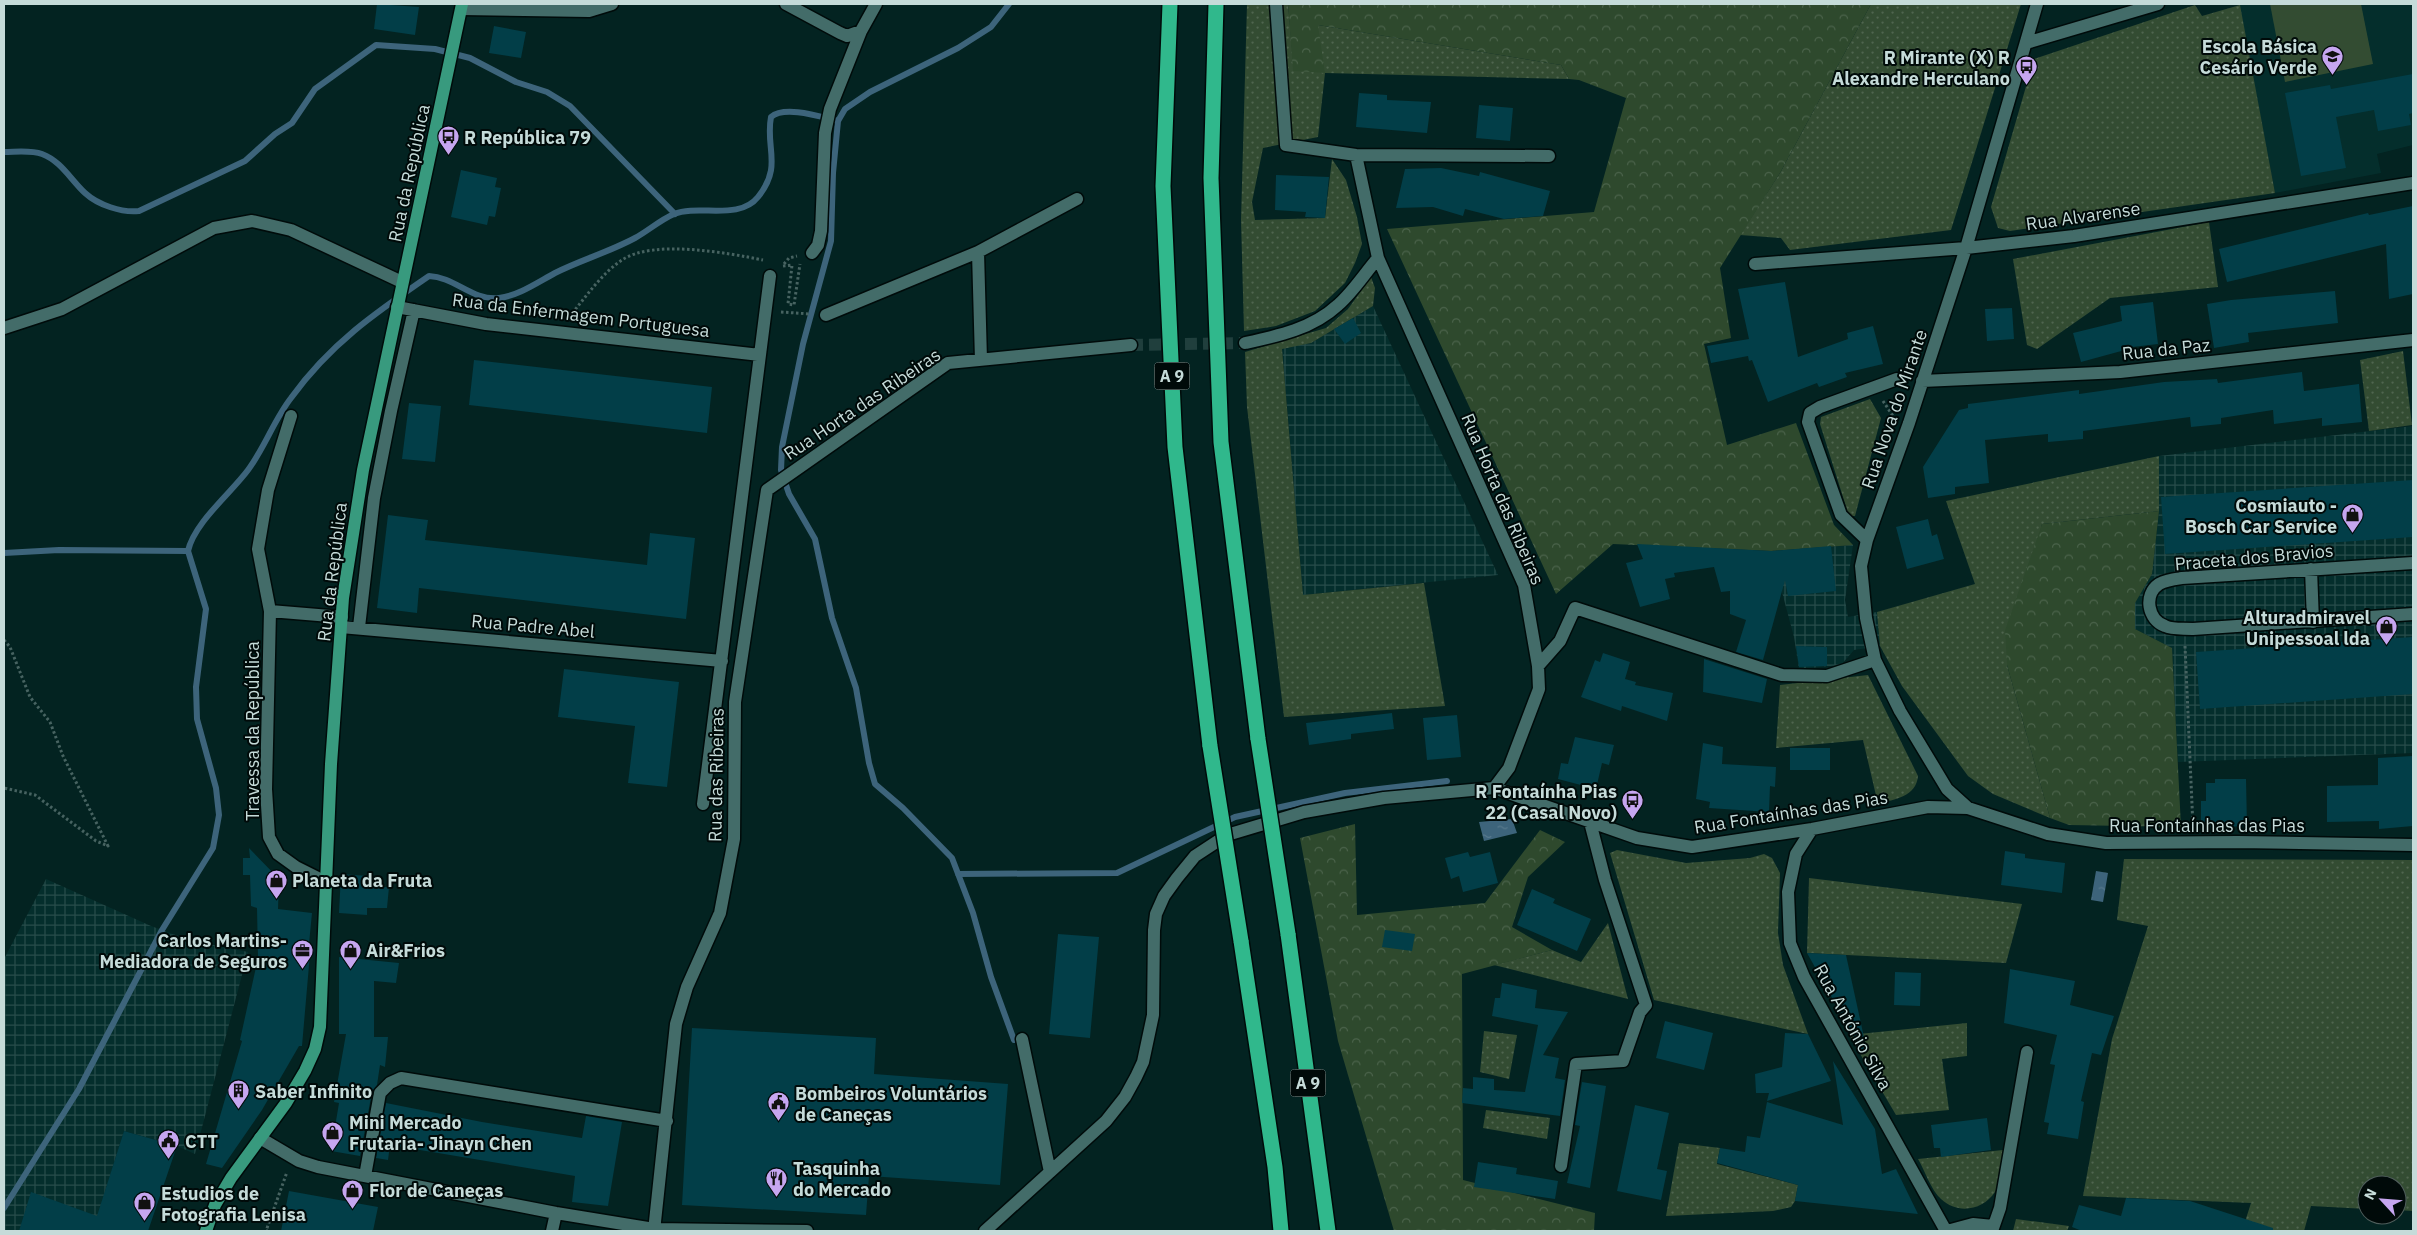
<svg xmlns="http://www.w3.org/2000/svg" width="2417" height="1235" font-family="'IBM Plex Sans',sans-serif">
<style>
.built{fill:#042e2c}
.industrial{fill:url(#industrial-grid)}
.grass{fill:url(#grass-dots)}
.forest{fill:url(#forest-crowns)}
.garden{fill:#334c32}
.water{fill:url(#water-ripples)}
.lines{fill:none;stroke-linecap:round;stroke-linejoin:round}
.stream{stroke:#3d647b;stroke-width:6}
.building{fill:#023e48}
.minor-tunnel{stroke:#203f3d;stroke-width:12;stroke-dasharray:12 6;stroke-linecap:butt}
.minor-casing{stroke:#000b0a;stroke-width:15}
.major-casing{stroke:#000b0a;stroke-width:15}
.highway-casing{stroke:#000b0a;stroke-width:18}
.path{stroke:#476361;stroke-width:3;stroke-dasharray:2.5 2.5;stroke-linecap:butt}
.minor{stroke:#436c69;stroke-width:12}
.major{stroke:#389a7e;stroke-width:12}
.highway{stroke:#30b88c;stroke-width:15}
.highway-bridge-casing{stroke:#000b0a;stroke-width:18;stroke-linecap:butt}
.highway-bridge{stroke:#30b88c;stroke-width:15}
.labels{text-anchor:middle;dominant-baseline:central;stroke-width:4;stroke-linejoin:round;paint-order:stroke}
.shield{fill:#000a09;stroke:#8a9c9b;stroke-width:1}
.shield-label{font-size:16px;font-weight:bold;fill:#c5dbd9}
.poi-label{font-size:18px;font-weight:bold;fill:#c5dbd9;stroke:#000a09;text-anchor:start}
.street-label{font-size:18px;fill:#c5dbd9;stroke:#000a09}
</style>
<defs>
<pattern id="industrial-grid" width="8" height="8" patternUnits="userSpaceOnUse" patternTransform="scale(1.25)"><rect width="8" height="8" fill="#042e2c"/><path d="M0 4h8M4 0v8" fill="none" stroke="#274c4a"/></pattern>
<pattern id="grass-dots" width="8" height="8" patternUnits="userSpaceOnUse" patternTransform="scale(1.25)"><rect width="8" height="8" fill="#334c32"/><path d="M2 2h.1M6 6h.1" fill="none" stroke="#4f654f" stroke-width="1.8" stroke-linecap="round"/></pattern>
<pattern id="forest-crowns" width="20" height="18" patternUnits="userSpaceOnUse" patternTransform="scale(1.25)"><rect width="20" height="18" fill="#2e492d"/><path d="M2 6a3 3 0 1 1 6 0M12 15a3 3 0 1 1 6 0" fill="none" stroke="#4b634b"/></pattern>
<pattern id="water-ripples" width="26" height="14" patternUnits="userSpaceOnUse" patternTransform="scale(1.25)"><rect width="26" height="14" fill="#3d647b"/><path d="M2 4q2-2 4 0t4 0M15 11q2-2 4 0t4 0" fill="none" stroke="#587a8d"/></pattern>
</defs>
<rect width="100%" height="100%" fill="#032321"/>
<!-- built -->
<path class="built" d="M2239,4H2413V145L2377,154L2381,173L2275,193Z"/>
<!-- industrial -->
<path class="industrial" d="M1373,306L1498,575L1303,595L1282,348L1311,343Z
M2413,426V753L2178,762L2172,648L2135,629V603L2152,574L2159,511V456Z
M1853,545L1845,600L1848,617L1877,612L1880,646L1854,650L1841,665L1799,669L1794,637L1771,551Z
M46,879L151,926L189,940L248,952L195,1154L177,1146L124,1131L93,1231H4V959Z"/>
<!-- grass -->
<path class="grass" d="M1247,4H1288L1294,71L1318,25L1561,65L1569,79L1325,73L1318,137L1263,148L1252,202L1255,220L1325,218L1332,159L1346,180L1357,217L1362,244L1355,263L1345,283L1315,311L1276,326L1244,331L1241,220Z
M1871,4H2021L1951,230L1790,250L1781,238L1740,235L1780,173Z
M2195,5L2202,16L2240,5L2275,193L2010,231L1998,228L1991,207L2034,59Z
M2209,222L2218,287L2110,298L2037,349L2027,345L2013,259Z
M1371,277L1375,288L1373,306L1311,343L1282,349L1303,595L1424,583L1445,706L1284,717L1247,407L1245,352L1326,328L1348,309Z
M2403,351L2412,425L2369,431L2360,360Z
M1870,399L1881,418L1855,516H1849L1820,424L1821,417Z
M2159,456V511L2042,524L2007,665L2050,818L1993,794L1968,776L1902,686L1880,646L1877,612L1975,584L1946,501Z
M1868,675L1918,776C1916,797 1895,799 1878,804L1863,740L1776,748L1780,685Z
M1617,850L1686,863L1750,858L1764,854L1772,858L1780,873L1778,933L1783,965L1808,1034L1654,1000L1610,853Z
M2124,859L2413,860V1211L2397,1210V1185H2367V1209L2311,1206L2304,1231H2242L2251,1203L2083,1196L2112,1039L2148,926L2117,920Z
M1809,878L2022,904L2006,963L1807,953Z
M1608,923L1628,999L1494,965L1552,950L1581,962Z
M1967,1023V1056L1942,1059L1949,1110L1896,1115L1849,1035Z
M1484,1031L1517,1035L1509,1079L1480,1072Z
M1486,1110L1550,1118L1547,1139L1483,1128Z
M1679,1143L1720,1148L1717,1164L1798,1185L1795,1201L1791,1207L1773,1211L1666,1216Z
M2003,1150C2001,1159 2000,1184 1995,1192C1983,1210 1958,1215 1941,1199C1931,1190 1925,1171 1918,1159Z
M2016,1219L2069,1226L2067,1231H2013Z"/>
<!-- forest -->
<path class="forest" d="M1288,4H1871L1780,173L1720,268L1731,338L1704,344L1727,445L1796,423L1834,525L1853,545L1771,551L1613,544L1556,594L1387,229L1594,212L1626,98L1579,80L1569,79L1561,65L1318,25L1325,73L1293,71Z
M2159,511L2152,574L2135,603V629L2172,648L2181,827L2069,825L2050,818L2007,665L2005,630L2042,524Z
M1355,824L1357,915L1485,903L1540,830L1565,842L1528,877L1512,927L1552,950L1462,974L1463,1180L1595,1213L1594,1231H1394L1338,1041L1300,838Z"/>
<!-- garden -->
<path class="garden" d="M2270,4H2361L2373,64L2285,82Z"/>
<!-- water -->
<path class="water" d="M1512,819L1517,833L1484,841L1479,822Z
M2096,871L2108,873L2103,902L2091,900Z"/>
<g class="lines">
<!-- stream -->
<path class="stream" d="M1009,4L991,27L958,48L870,92L845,109L838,121L833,173L831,241L803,344L782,447L781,470L789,494L815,539L832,618L856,688L869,763L875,784L903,808L952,858L973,913L991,977L1014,1040
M4,152C16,152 31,150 42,154C61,161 71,180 85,193C98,205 122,213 139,211L245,161L275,134L292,123L315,89L376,45L435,49L470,58L516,82L547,92L570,106L675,214
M4,553L59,550L188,551
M958,874L1117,873L1235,817L1345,793L1447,781
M4,1208L79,1089L162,930L213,848L219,815L216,788L197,719L196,687L206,609L188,551C194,523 231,493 248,470C265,447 274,420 291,398C330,344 375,313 429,276C455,277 472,301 499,298C518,296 538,282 555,273C581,260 609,252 635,238C648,231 660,220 674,214C699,204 739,221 758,197C783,166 765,148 771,117C785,105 821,117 838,121"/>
</g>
<!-- building -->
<path class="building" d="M377,4L419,7L415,35L374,29Z
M494,26L526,32L521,58L489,53Z
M2413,74V113L2409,114L2411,125L2378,131L2374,110L2336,117L2346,168L2301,176L2285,93L2330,85L2331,89Z
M1359,93L1387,95V100L1431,102L1427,133L1356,127Z
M1479,105L1513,108L1510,141L1476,138Z
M1441,168L1479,176L1480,172L1550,191L1543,216L1504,219L1465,209L1463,216L1433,207L1396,208L1405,169Z
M461,170L497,178L495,187L501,188L495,217L489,216L487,225L451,217Z
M1276,175L1329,177L1325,218L1305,217L1306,212L1275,210Z
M2413,206V294L2389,299L2386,244L2227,282L2219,249L2368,213L2369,215Z
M1785,282L1798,357L1848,339L1847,333L1873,326L1883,364L1845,373L1847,377L1819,387L1817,383L1768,402L1752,360L1749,361L1748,356L1711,363L1707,346L1749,339L1738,289Z
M2335,291L2338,323L2248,333L2249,342L2214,348L2207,304L2231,300Z
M2153,302L2158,344L2124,348L2125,350L2081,362L2073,333L2122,321L2120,306Z
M2012,308L2014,339L1987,341L1985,309Z
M1353,318L1361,333L1345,344L1334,329Z
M474,360L712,387L707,433L469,405Z
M2302,372L2304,391L2359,384L2362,422L2322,426V418L2274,424L2273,410L2221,418V424L2191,427L2190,417L2083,431V439L2048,442V434L1985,440L1989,483L1955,487V494L1928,498L1923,467L1959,410L1968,408V404L2079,390V394L2164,382L2217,379L2218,383Z
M409,403L441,406L435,462L402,459Z
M2413,480V537L2165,554L2161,497Z
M388,515L428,520L425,540L647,565L650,533L695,538L686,619L419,588L417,613L377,608Z
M1928,519L1932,536L1937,534L1944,559L1907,569L1896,527Z
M1637,544L1772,551L1831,546L1836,591L1788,596L1785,580L1763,660L1736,652L1746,620L1730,614V591L1721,592L1714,567L1674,573L1675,577L1665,579L1670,599L1640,607L1626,563L1643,559Z
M2413,637V694L2200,709L2196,652Z
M1796,646L1827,647V666L1799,667Z
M1603,653L1630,662L1625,679L1636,682L1635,685L1673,693L1667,721L1622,706L1621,711L1581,697L1595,660L1600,662Z
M1704,659L1767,679L1762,703L1703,692Z
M564,669L679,682L667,787L628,783L635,726L558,717Z
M1392,713L1394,729L1351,734V739L1309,745L1306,723Z
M1457,715L1461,757L1427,760L1423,718Z
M1575,737L1614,745L1609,765L1602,763L1596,789L1558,779L1561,763L1568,764Z
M1703,743L1723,747L1722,764L1776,767L1775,787L1770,786L1769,812L1709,808L1710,802L1696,799Z
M1790,748H1830V770H1790Z
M2413,756V826L2379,829V821L2327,822V786L2378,785V758Z
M2215,779H2246L2247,826L2201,828V801H2206V783H2215Z
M249,848L279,879L278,909L312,913L308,954H310L302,1046H299L262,1110L222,1168L206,1164L242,1041L240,1040L258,958L257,908L251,906L250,875H243V858H250Z
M2005,851L2025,854V858L2065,863L2062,893L2001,885Z
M1468,852L1470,857L1490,852L1498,883L1463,892L1459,876L1451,879L1445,858Z
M341,874L368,876V887H389L387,908H367V915L339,913Z
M1532,889L1555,899L1553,903L1591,919L1577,951L1517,925Z
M1385,930L1415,934L1412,951L1382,947Z
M1058,934L1099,937L1090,1038L1049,1034Z
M1807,953L1846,955L1867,1051L1863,1053Z
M339,957L399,963L396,983L374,981V1037H388L385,1067L380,1065L377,1085L372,1092L360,1156L331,1151L339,1103L334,1102L346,1034H339Z
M2010,969L2075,981L2070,1005L2114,1016L2101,1055L2092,1053L2081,1101L2084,1102L2078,1139L2047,1134L2049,1123L2044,1122L2055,1065L2050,1064L2057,1035L2004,1023Z
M1895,972L1921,973L1920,1006L1894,1005Z
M1502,983L1537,990L1535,1008L1568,1012L1543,1055L1559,1058L1555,1078L1565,1080L1560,1116L1462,1103L1463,1088L1473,1089V1077L1494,1079V1090L1525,1092L1538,1025L1492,1016L1495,998H1500Z
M1665,1021L1713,1033L1704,1070L1656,1058Z
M692,1028L876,1038L874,1074L1008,1084L1000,1185L869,1176L866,1215L682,1205Z
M1785,1033L1808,1034L1831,1081L1767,1101L1769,1093H1756L1755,1074L1782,1067Z
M1833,1061L1875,1129L1882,1174L1896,1169L1918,1214L1795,1201L1798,1185L1717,1163L1720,1148L1745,1152L1747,1136L1760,1138L1767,1102L1843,1125Z
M1582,1082L1606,1086L1590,1188L1567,1183L1580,1126L1575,1125Z
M386,1103L482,1122L582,1138L586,1116L622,1122L608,1206L572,1202L575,1176L390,1145L388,1160L376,1158Z
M1635,1105L1669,1113L1657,1169L1667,1171L1661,1200L1617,1191Z
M1987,1118L1991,1150L1941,1157L1940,1148H1934L1931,1125Z
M124,1131L177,1146L148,1231H19L31,1192L97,1216Z
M1478,1162L1517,1168L1516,1174L1558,1181L1555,1199L1474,1187Z
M289,1191L378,1207L373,1231H281Z
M2126,1198L2190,1201L2273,1228V1231H2082L2072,1227L2079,1205L2121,1216Z"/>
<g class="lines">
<!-- minor-tunnel -->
<path class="minor-tunnel" d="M1131,345L1245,343"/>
<defs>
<path id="minor" d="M786,4L840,33L847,36L861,31
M1276,4L1286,145L1356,155L1549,156
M462,9L589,11L612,4
M2026,43L2158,4
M1356,155L1378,258L1524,585L1538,666L1539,689L1509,768L1494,788
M812,253L818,245L821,231L825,133L830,109L861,31L876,4
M1755,264L1966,248L2074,236L2413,183
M397,307L486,324L760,355
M826,315L978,252
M4,328L62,309L214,228L252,221L291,230L402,282
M1245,343C1278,336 1312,329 1338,305C1353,292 1365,273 1378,258
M981,360L978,252L1077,199
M1922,381L2120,372L2413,340
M291,416L268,490L258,549L270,611L342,617
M1867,540L1841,515L1808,422L1810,413L1820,407L1897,379
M2413,563L2182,578C2175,579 2166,580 2159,584C2143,595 2148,620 2165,626C2173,630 2184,628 2193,629L2413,614
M2311,569L2313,622
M270,611L266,789L269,837L278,854L296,867L326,882
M341,627L722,661
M359,627L374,498L391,411L414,310
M1538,666L1560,641L1575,608L1782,675L1827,676L1875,660
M703,804L770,276
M1968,808L1947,789L1900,711L1875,660L1866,618L1861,566L1867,540L1909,423L1966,248L2037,4
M1812,829L1796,854L1788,892L1790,943L1804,977L1946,1231
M1022,1039L1050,1172
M260,1138L299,1161L318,1167L556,1213L654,1229L807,1231
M1561,1166L1576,1064L1623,1061L1640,1012L1646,1005L1605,880L1590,822
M365,1176L380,1093L390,1083L401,1078L667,1121
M552,1231L556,1213
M654,1231L676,1024L687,987L720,913L734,839L735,702L767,490L948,363L1131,345
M985,1231L1106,1121L1125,1097L1136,1077L1143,1062L1153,1015L1154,930L1156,914L1164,896L1177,878L1195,856L1227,835L1304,812L1384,798L1494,788L1637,838L1692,847L1812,829L1928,807L1968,808L2048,834L2106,843L2238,842L2413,845
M1947,1231L1973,1224L1993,1226
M1992,1231L2000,1208L2027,1052"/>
<path id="major" d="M206,1231L215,1205L231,1178L286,1103L305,1071L315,1049L320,1027L331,764L343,598L363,470L462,4"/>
<path id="highway" d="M1170,4L1163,186L1175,447L1210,746
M1216,4L1211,178L1221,442L1258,739
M1288,934L1328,1231
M1241,941L1275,1167L1281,1231"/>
</defs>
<!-- minor casing -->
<use href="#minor" class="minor-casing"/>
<!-- major casing -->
<use href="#major" class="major-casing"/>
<!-- highway casing -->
<use href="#highway" class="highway-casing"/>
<!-- path -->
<path class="path" d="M784,264L789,258L797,256
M783,266L792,265L788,304L794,305L800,264
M781,312L810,314
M569,317C586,297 601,274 622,260C653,239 728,253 763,260
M1883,401L1893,416
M4,640L10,647L30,697L50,722L63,756L108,846L96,841L35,795L4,788
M2185,646L2193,827
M268,1231H266L287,1172"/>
<!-- minor -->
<use href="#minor" class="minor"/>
<!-- major -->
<use href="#major" class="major"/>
<!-- highway -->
<use href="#highway" class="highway"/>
<defs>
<path id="highway-bridge" d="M1258,739L1288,934
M1210,746L1241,941"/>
</defs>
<!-- highway-bridge casing -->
<use href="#highway-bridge" class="highway-bridge-casing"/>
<!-- highway-bridge -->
<use href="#highway-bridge" class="highway-bridge"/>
</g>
<!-- icons -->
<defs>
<symbol id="school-pin" viewBox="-11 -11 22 30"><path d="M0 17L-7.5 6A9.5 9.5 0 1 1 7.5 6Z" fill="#c6a6f0" stroke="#000a09"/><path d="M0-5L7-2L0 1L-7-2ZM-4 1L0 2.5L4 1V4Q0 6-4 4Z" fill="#111"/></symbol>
<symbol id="bus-pin" viewBox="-11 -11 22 30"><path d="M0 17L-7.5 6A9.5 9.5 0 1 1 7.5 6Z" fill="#c6a6f0" stroke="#000a09"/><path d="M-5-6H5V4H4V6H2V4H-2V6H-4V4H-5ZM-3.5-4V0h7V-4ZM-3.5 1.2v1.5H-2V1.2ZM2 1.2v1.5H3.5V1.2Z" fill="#111"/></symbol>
<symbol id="shop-pin" viewBox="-11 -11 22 30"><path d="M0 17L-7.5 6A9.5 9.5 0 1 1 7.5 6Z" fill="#c6a6f0" stroke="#000a09"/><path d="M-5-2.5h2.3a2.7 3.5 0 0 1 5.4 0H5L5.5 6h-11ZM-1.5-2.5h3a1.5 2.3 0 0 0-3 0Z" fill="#111"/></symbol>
<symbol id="office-pin" viewBox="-11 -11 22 30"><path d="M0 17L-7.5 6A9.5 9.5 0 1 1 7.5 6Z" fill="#c6a6f0" stroke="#000a09"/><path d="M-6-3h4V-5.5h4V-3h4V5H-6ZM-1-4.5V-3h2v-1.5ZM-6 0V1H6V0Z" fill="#111"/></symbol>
<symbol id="building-pin" viewBox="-11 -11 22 30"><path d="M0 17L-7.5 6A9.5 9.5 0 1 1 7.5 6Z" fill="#c6a6f0" stroke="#000a09"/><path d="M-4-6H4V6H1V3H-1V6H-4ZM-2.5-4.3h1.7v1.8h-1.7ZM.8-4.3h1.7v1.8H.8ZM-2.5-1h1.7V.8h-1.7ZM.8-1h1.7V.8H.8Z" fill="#111"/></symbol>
<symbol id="civic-pin" viewBox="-11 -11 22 30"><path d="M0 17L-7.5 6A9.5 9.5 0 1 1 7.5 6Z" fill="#c6a6f0" stroke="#000a09"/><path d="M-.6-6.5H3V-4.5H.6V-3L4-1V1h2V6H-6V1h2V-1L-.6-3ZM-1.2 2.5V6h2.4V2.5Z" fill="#111"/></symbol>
<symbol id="restaurant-pin" viewBox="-11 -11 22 30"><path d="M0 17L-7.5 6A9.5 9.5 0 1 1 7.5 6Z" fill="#c6a6f0" stroke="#000a09"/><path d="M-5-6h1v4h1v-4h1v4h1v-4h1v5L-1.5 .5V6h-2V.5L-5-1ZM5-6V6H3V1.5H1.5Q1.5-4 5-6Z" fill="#111"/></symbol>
</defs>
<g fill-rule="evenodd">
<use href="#school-pin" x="2320" y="44" width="25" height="34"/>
<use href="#bus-pin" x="2014" y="54" width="25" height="34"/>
<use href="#bus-pin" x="436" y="124" width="25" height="34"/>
<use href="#shop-pin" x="2340" y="502" width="25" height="34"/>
<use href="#shop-pin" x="2374" y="614" width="25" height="34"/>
<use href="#bus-pin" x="1620" y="788" width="25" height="34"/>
<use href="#shop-pin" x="264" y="868" width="25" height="34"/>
<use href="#office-pin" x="290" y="938" width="25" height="34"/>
<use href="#shop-pin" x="338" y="938" width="25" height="34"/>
<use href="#building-pin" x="226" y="1078" width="25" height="34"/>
<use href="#civic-pin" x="766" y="1090" width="25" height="34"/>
<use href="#shop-pin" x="320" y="1120" width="25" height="34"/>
<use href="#civic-pin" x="156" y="1128" width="25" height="34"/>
<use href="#restaurant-pin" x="764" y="1166" width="25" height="34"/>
<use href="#shop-pin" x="340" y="1178" width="25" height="34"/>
<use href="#shop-pin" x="132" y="1190" width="25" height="34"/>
</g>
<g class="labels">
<!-- shield labels -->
<g class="shield">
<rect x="1154.5" y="362.5" width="35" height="27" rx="4"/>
<rect x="1290.5" y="1069.5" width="35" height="27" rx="4"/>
</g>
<g class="shield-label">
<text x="1172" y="376">A 9</text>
<text x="1308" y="1083">A 9</text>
</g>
<!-- poi labels -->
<g class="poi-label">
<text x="2317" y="46" text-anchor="end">Escola Básica<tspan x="2317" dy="21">Cesário Verde</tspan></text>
<text x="2010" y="57" text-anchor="end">R Mirante (X) R<tspan x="2010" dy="21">Alexandre Herculano</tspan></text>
<text x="464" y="137">R República 79</text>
<text x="2337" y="505" text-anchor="end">Cosmiauto -<tspan x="2337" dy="21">Bosch Car Service</tspan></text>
<text x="2370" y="617" text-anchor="end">Alturadmiravel<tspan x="2370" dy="21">Unipessoal lda</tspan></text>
<text x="1617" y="791" text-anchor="end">R Fontaínha Pias<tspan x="1617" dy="21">22 (Casal Novo)</tspan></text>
<text x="292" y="880">Planeta da Fruta</text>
<text x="287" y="940" text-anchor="end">Carlos Martins-<tspan x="287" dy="21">Mediadora de Seguros</tspan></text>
<text x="366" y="950">Air&amp;Frios</text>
<text x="255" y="1091">Saber Infinito</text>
<text x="795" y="1093">Bombeiros Voluntários<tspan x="795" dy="21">de Caneças</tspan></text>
<text x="349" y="1122">Mini Mercado<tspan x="349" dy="21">Frutaria- Jinayn Chen</tspan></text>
<text x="185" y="1141">CTT</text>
<text x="793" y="1168">Tasquinha<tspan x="793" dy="21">do Mercado</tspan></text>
<text x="369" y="1190">Flor de Caneças</text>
<text x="161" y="1193">Estudios de<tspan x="161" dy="21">Fotografia Lenisa</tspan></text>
</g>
<!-- street labels -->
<g class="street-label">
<text transform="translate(409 173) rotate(-78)">Rua da República</text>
<text transform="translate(2083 216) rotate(-8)">Rua Alvarense</text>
<text transform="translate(581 315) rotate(7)">Rua da Enfermagem Portuguesa</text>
<text transform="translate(2166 349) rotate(-6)">Rua da Paz</text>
<text transform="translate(862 404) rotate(-34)">Rua Horta das Ribeiras</text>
<text transform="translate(1894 409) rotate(-71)">Rua Nova do Mirante</text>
<text transform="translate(1503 499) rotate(67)">Rua Horta das Ribeiras</text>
<text transform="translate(2254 557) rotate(-5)">Praceta dos Bravios</text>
<text transform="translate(332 572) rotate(-83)">Rua da República</text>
<text transform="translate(533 626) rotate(5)">Rua Padre Abel</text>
<text transform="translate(252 731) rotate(-90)">Travessa da República</text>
<text transform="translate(716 775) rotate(-89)">Rua das Ribeiras</text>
<text transform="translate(1791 812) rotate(-9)">Rua Fontaínhas das Pias</text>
<text x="2207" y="825">Rua Fontaínhas das Pias</text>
<text transform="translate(1853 1027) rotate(61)">Rua António Silva</text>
</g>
</g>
<!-- border -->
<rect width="2417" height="1235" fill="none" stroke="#c5dbd9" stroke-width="10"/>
<!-- north arrow -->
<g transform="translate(2382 1200) rotate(296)"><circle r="24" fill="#000a09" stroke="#4f5e5c"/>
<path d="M0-4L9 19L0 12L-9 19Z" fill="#c6a6f0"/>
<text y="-8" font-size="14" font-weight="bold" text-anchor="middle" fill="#c5dbd9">N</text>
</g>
</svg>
